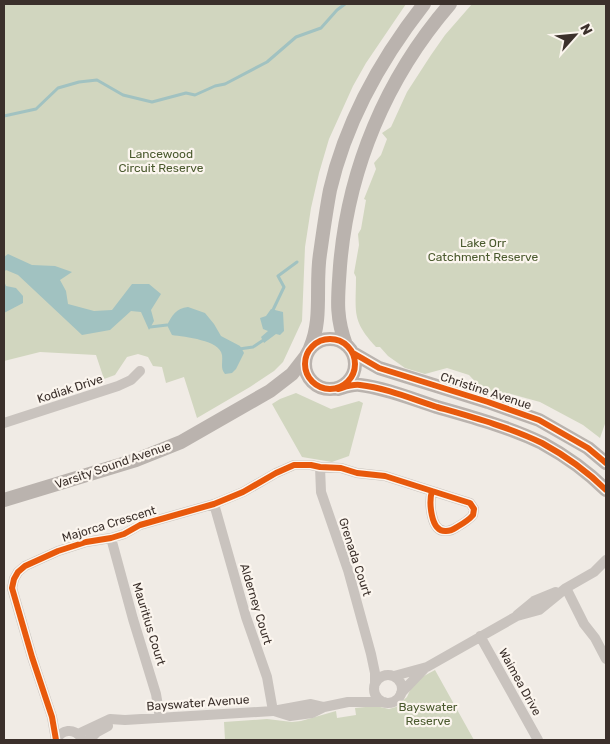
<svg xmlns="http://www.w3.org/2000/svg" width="610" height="744" font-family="Rubik,sans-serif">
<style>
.green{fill:#d1d6bf}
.water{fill:#a1c2c1}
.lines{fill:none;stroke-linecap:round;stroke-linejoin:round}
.stream{stroke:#a1c2c1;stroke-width:3}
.street{stroke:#c9c3be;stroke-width:10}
.secondary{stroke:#bab3ae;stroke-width:14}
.cycleway-casing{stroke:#fbf5ee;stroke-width:9}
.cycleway{stroke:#e8590c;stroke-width:6}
.labels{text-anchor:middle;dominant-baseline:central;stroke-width:4.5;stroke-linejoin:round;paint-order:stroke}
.park-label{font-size:12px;fill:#4a5a2e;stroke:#fbf5ee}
.street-label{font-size:12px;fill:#3b302b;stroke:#fbf5ee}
</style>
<rect width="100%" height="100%" fill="#f0ebe5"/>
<!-- green -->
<path class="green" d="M4,4H406L366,63L353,86L329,139L319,173L311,208L305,247L302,321L283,362L274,371L250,387L197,418L184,377L166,383L162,367L153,366L148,357L138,354L127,357L115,375L104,379L96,355L40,352L4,361Z
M472,4H606V421L600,438L583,425L540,402L511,394L484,391L469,375L447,368L425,374L405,368L388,356L380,347H376C351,320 356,312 356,277L354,273L359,245L358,234L361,229L366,200L364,199L376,169L374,163L381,155L387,139L382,133L391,127L407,92L431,55L445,35Z
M296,393L331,409L359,401L363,403L349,456L332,462L302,457L272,404L280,399Z
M435,670L474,740H225L224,722L267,719L292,722L301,721L336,711L337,718L356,715L355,708L376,706L389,709L396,707L407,697L412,686L422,677Z"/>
<!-- water -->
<path class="water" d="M8,254L32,265L55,266L72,272L60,280L66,291L68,304L94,311L112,310L132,284H149L161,294L151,310L154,321L149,330L141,312L131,311L110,330L82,335L18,275L6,270L4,272V257Z
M4,281L6,286L16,288L23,296V303L4,313Z
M188,307L205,313L214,324L221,336L240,346L243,351L244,353L236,369L232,373L225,374C220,368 223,363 222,355C220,340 185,337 172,335L167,325C172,316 176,308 188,307Z
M271,309L283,312L284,331L280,335L276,334L264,343L261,337L268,331L263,329L260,318L266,316Z"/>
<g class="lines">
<!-- stream -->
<path class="stream" d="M4,116L36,109L58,88L79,82L97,80L123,95L152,102L186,93L195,95L215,86L225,84L267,62L296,37L321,28L337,10L345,4
M272,312L284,287L278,276L297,262
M150,327L167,325
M239,349L253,347L265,339"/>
<!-- street -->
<path class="street" d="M4,423L118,386L131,380L140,371
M320,467L321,492L348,570L371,654L375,673V684
M214,504L246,617L267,677L273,711
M111,538L133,619L156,694L160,718
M566,588L584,624L595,638L606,659
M517,615L534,601L556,592
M480,636L538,740
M374 689a14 14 0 1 1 28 0a14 14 0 1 1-28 0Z
M394,676L427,667L517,616L539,610L566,588L594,572L606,560
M401,693L424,669
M274,711L290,716L312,713L324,707L348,702H384
M78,734L110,719L125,720L273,711L311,704L324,707
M56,740L52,717L32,657L12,588L14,579L18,572L25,566L58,551L86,542L111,538L124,534L140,525L214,504L243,492L276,473L294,465H311L320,467L341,468L357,473L385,476L432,491C429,501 430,532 446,531C450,531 454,529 457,527C464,523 469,520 473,515L474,509L470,503L432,491
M56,740C62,729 73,728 81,737
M89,740L97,732L108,726"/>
<!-- secondary -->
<path class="secondary" d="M305 364a25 25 0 1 1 50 0a25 25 0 1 1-50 0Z
M346,345C335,315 338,297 340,266C348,169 386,78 450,4
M310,348C323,319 315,285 320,254C323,233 326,211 330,190C346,121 381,59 424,4
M353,353L379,368L488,402L539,420L588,448L606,463
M338,389C345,387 352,384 360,385C386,388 412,399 437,407C472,417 509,427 542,443C564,455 588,472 606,490
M4,500L136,460L181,442L270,391L292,374L306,356"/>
<defs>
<path id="cycleway" d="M305 364a25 25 0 1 1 50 0a25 25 0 1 1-50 0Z
M353,353L379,368L488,402L539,420L588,448L606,463
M338,389C345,387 352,384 360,385C386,388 412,399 437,407C472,417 509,427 542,443C564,455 588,472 606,490
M56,740L52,717L32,657L12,588L14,579L18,572L25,566L58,551L86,542L111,538L124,534L140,525L214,504L243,492L276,473L294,465H311L320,467L341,468L357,473L385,476L432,491C429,501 430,532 446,531C450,531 454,529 457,527C464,523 469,520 473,515L474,509L470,503L432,491"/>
</defs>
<!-- cycleway casing -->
<use href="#cycleway" class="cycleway-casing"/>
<!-- cycleway -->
<use href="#cycleway" class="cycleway"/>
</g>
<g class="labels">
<!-- park labels -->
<g class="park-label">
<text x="161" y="154">Lancewood<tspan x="161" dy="14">Circuit Reserve</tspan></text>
<text x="483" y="243">Lake Orr<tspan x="483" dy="14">Catchment Reserve</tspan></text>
<text x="428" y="707">Bayswater<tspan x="428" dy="14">Reserve</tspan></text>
</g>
<!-- street labels -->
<g class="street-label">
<text transform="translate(70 389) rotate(-18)">Kodiak Drive</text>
<text transform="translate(486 391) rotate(18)">Christine Avenue</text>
<text transform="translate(113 465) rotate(-19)">Varsity Sound Avenue</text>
<text transform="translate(109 524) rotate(-17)">Majorca Crescent</text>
<text transform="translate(355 557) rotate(72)">Grenada Court</text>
<text transform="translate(256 604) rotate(73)">Alderney Court</text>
<text transform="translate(149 624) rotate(73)">Mauritius Court</text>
<text transform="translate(520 682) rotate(61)">Waimea Drive</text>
<text transform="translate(198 703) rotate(-4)">Bayswater Avenue</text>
</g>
</g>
<!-- border -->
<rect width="610" height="744" fill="none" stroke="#3b302b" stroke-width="10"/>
<!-- north arrow -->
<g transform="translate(575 35) rotate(63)" stroke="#fbf5ee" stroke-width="4" paint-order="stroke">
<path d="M0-4L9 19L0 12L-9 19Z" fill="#3b302b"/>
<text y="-8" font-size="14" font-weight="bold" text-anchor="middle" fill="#3b302b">N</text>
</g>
</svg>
